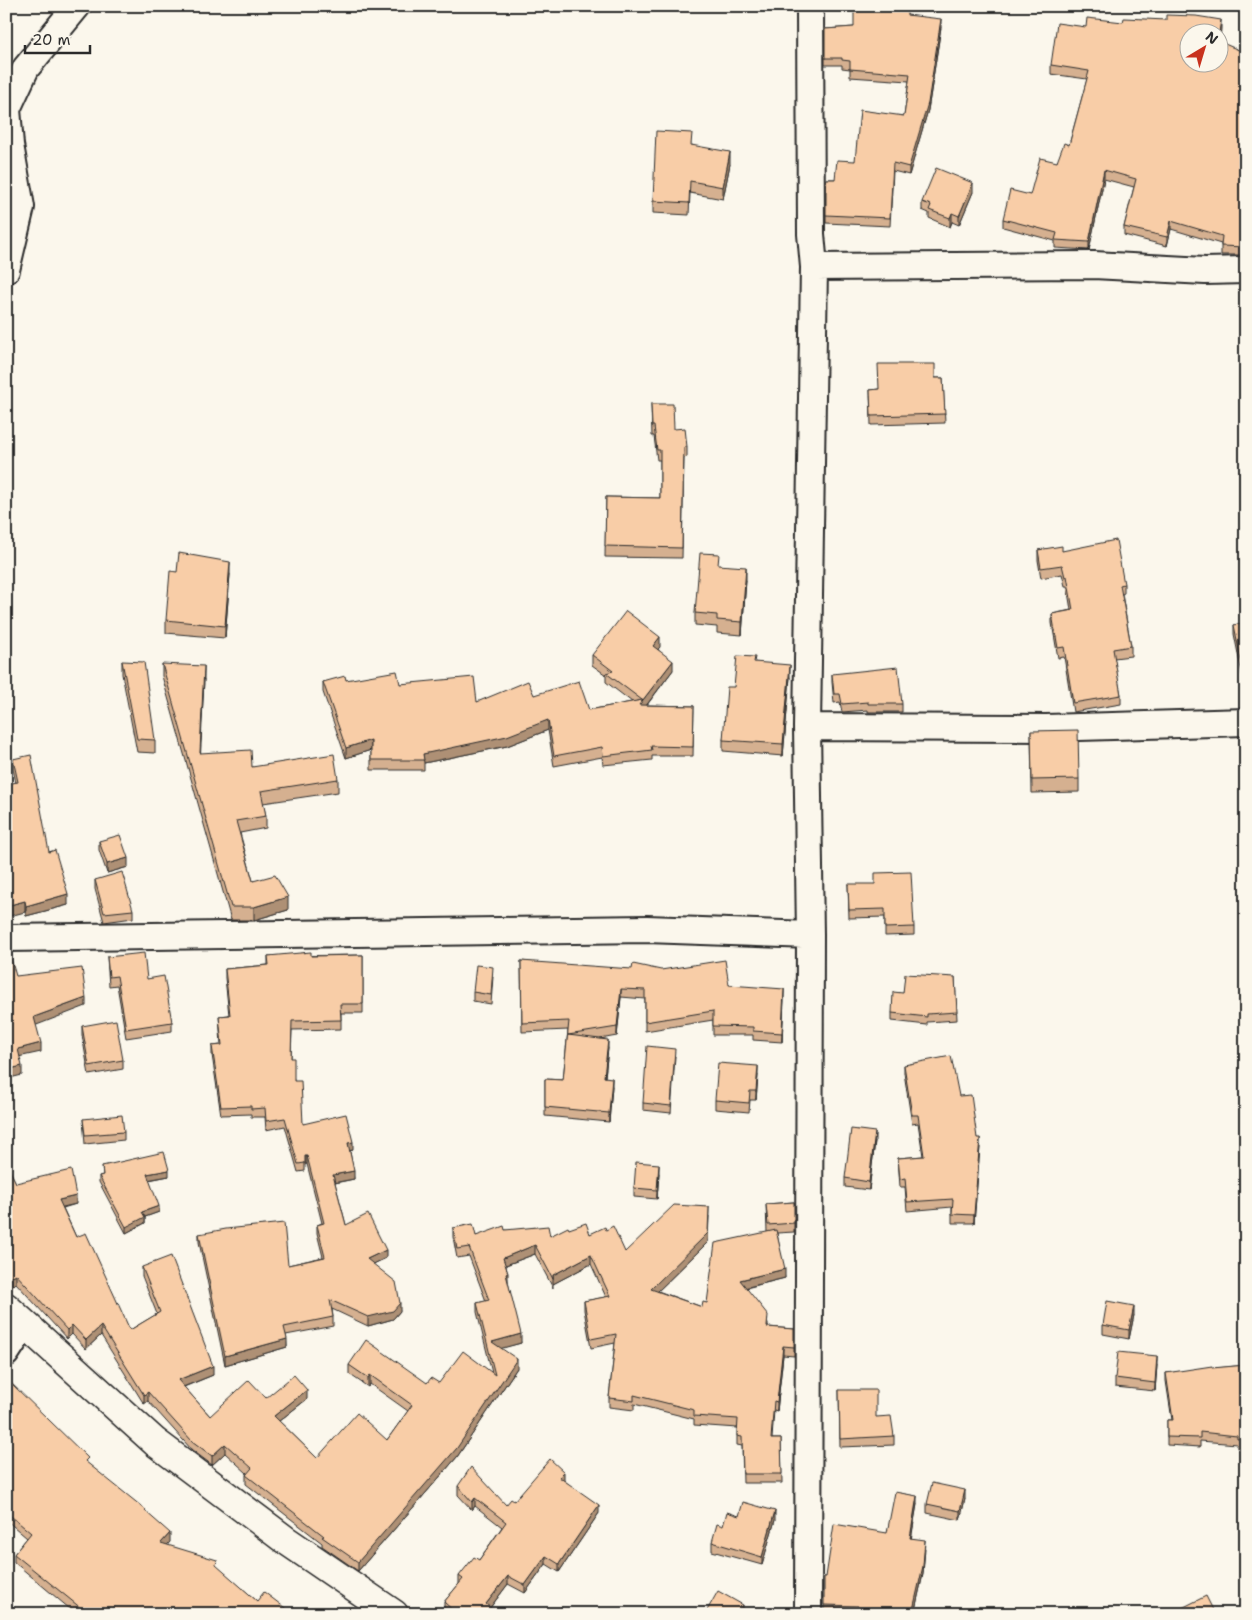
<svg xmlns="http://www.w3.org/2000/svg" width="1252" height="1620" font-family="'Shantell Sans',sans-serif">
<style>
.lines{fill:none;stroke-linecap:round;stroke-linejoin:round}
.minor-casing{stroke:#2b2b2b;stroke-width:30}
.secondary-casing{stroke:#2b2b2b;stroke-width:31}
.minor{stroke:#fbf7ec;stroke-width:26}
.secondary{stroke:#fbf7ec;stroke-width:28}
.wall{fill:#d5b090;stroke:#2b2b2b}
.shaded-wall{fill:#ae9075;stroke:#2b2b2b}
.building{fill:#f8cda7;stroke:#2b2b2b}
</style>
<rect width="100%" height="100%" fill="#fbf7ec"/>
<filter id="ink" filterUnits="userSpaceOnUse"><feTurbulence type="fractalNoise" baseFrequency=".02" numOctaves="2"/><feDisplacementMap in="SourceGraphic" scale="10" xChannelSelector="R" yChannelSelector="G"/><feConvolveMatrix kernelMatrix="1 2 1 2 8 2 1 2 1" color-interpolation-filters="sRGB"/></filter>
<g filter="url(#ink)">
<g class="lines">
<defs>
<path id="minor" d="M814,267L1094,265L1205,271L1246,270
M6,270L21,207L10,145L7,109L26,68L77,6
M807,727L1046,728L1246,722
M6,938L647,929L810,935
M6,1353L25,1324
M808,1614L810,935L807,727L814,267L811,234L810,6"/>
<path id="secondary" d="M6,1307L155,1442L284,1539L394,1614"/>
</defs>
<!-- minor casing -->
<use href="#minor" class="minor-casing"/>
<!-- secondary casing -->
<use href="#secondary" class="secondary-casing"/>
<!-- minor -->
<use href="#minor" class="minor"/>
<!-- secondary -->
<use href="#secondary" class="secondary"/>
</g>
<!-- wall -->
<path class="wall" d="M907,15L941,27L928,110L909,175L893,171L890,226L826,223V179H835L904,116L909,81L850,77V69L842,68V65H825V29L854,27Z
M1123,22L1221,29L1190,32L1246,53V255H1221V244L1171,229L1167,246L1124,235V227L1134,187L1104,179L1089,250L1055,248V241L1003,227V219L1030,195L1057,162L1069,145L1087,79L1051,74V65L1086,27Z
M692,145L730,164L723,199L690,193L689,215L653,213V201Z
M973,192L959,225L952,222L950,227L929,218V213L922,210V202Z
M935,378H943L945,423L871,425L870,390L879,389Z
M651,404L674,429L687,447V457L684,458L682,558L605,557L606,497L660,498V460H657L654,436H652Z
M1038,550L1062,551L1124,584V593L1122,594L1131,646V656L1114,658L1121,695V704L1073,712L1064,657L1058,658L1052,623V614L1071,610L1067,586H1065L1062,574L1041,578L1038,560Z
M719,565L746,580L742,635L717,633V627L695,625V613Z
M230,574L225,638L166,633V620Z
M1246,622V694L1234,634V625Z
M660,647L658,649L673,670L647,705L694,706L693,756H652V760L603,765L602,757L554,766L548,730L507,746L424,763V770H371V750L346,758L323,692V682L346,680L400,684L477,702L534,695L589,710L632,702L606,682V675L592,665V655Z
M122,661L155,740V753L137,752L122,674Z
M755,662L790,677L783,756L723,751V740L734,687Z
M162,664L204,679L200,753L252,767L338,779V792L263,803L266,816V828L240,833L253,881L288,910L254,920H231L162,676Z
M832,674L902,704V712H868V710L842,712L840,702L834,703L832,682Z
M1031,731L1079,779V792L1032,793Z
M13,759L49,852L68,905L26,916L25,912L16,783L13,769Z
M99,841L128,867L107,873L99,850Z
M95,880L133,910V918L104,922L95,889Z
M848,884L914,927V935L885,936V917L849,918Z
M363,955V1013H341V1029L292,1030L291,1058L294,1081L303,1124L353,1150L350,1151L354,1179L335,1183L346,1225L386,1258L373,1264L400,1311L393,1319L368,1326L332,1309L333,1317V1326L286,1335L287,1347L225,1365L199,1242V1234L288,1265L323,1257L317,1233V1225L322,1223L307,1164H305V1171L298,1172L285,1126L266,1130L265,1117H251V1114L221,1115L212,1055V1046L221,1045L219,1016L229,1015L225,978V969L268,965V956Z
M107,957L147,979L172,1022V1031L126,1038L117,985L109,986Z
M521,961L729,985L784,998L782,1042L753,1040V1035H713V1020L645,1031V999L621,997L617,1036L600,1039L608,1048L605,1077L612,1086L609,1122L545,1116V1079L563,1080L568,1030L522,1032Z
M493,976L491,1004L473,1001V992Z
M955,977L957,1020L927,1022V1025L892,1021V1013L903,993Z
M82,1026L123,1060V1069L89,1075L82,1035Z
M675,1056L671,1113L643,1110V1103Z
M904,1065L959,1096L977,1138L980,1146L974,1223H952V1207L907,1211L905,1187H900L898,1158L923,1156L918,1123L912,1124L904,1073Z
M758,1075L756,1100H750L749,1112L715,1109V1100Z
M83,1119L124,1132V1140L85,1144Z
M875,1141L869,1190L845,1187V1178Z
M6,1163L16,1183L76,1204L63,1208L76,1237L130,1330L157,1314L142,1276V1267L213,1375L184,1387L210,1416L266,1398L307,1399L279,1421L317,1458L387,1440L408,1411L370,1384L368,1387L349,1374V1365L427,1383H439L492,1373L477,1312V1303L486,1301L469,1256L457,1258L453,1237V1228L476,1236L505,1230L550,1236L569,1229L590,1234L606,1230L625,1252L709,1216L708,1242L658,1291L702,1307L707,1303L767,1232L766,1204L794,1202V1232L777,1233L785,1278L746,1288L768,1324V1327L794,1329V1356L783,1355L777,1411L774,1410L772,1439H781L782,1483H743L742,1446L737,1445V1428L694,1425V1419L634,1404V1410L609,1407V1398L615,1343L591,1348L584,1310V1301L606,1297L591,1264L553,1284V1288L535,1254L506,1265L508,1282L521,1343L501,1348L517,1368L457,1457L358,1571L322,1546V1543L246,1484V1475L247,1473L225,1453L212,1465L192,1450L148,1401L144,1404L101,1335L86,1349L72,1334L67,1339L16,1283L9,1287L6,1283Z
M102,1166L169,1176L149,1180L159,1212L145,1217V1223L126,1233L99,1182V1176L103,1175Z
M659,1173L657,1199L634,1197V1188Z
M1134,1315L1129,1339L1103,1334V1325Z
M1157,1365L1155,1391L1115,1387V1378Z
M1246,1365V1447L1237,1448V1444L1200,1441V1447L1167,1445V1420H1172L1166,1381V1373Z
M6,1385L88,1464L146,1513L170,1542L167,1545L217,1567L257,1601L293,1614H76L14,1562V1554L27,1538L6,1520Z
M839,1390L876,1417L894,1436V1445L840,1447Z
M564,1480L599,1513L559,1572L546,1564L525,1593L508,1584L490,1608L498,1614H448L444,1610V1602L459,1584V1576L479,1560L502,1527L475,1506L472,1510L458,1495V1486L506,1505L514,1501Z
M965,1499L960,1520L927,1513V1504Z
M917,1504L911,1538L925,1548L923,1574L914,1614H824V1577H826L887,1533Z
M739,1516L775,1520L762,1565L712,1551V1542L723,1526Z"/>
<!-- shaded-wall -->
<path class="shaded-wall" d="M941,19V27L928,110L909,175V167Z
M1221,20V29L1220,40L1219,32Z
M730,152V164L723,199V187Z
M1104,170V179L1089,250V242Z
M973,183V192L959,225V216Z
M952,213V222L950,227V218Z
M1171,221V229L1167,246V237Z
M230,562V574L225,638V626Z
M746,567V580L742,635V622Z
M660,637V647L653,655V646Z
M673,661V670L639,715V705Z
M790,665V677L783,756V744Z
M204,666V679L200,766V753Z
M548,720V730L507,746L424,763L423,754Z
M371,740V750L346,758V748Z
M128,858V867L107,873V864Z
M68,894V905L26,916V906Z
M288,897V910L254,920V907Z
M25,901V912L6,917V906Z
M621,989V997L617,1036V1027Z
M784,989V998L782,1042V1033Z
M86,998V1006L34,1026V1017Z
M608,1040V1048L604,1086V1077Z
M41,1043V1052L18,1057V1049Z
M22,1066V1075L6,1079V1070Z
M758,1066V1075L756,1100V1091Z
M612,1078V1086L609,1122V1113Z
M875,1132V1141L869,1190V1182Z
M980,1138V1146L974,1223V1215Z
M353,1142V1150L348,1151V1143Z
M305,1156H307V1164H305Z
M659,1164V1173L657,1199V1190Z
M169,1170V1176L147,1180V1174Z
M354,1171V1179L333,1183V1175Z
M76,1196V1204L59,1208V1200Z
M159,1206V1212L145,1217V1223L126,1233V1227L142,1212Z
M709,1207L708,1242L651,1298V1289Z
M535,1245V1254L503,1266V1258Z
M386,1250V1258L367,1267V1259Z
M591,1255V1264L553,1284V1275Z
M785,1269V1278L740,1289V1280Z
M508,1273V1282L506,1283V1274Z
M16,1274V1283L9,1287V1278Z
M400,1303V1311L393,1319L368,1326V1317Z
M1134,1306V1315L1129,1339V1330Z
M72,1325V1334L67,1339V1330Z
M101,1326V1335L86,1349V1340Z
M521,1334V1343L492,1351V1342Z
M287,1339V1347L225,1365V1356Z
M783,1346V1355L777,1411V1402Z
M1157,1356V1365L1155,1391V1383Z
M517,1359V1368L457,1457L358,1571V1562Z
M213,1366V1375L178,1389V1380Z
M370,1375V1384L368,1387V1378Z
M307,1390V1399L274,1425V1416Z
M148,1392V1401L144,1404V1395Z
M225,1444V1453L212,1465V1456Z
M564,1472V1480L559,1486V1477Z
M965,1490V1499L960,1520V1511Z
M917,1496V1504L910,1546V1538Z
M475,1498V1506L472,1510V1502Z
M599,1505V1513L559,1572V1564Z
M775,1511V1520L762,1565V1557Z
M170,1533V1542L161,1552V1543Z
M925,1540L923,1574L914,1614H912Z
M546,1556V1564L525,1593V1585Z
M508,1576V1584L486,1613V1604Z
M743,1605V1614H738Z"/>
<!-- building -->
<path class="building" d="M854,6H907V15L941,19L928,103L909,167L893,163L890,218L826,215V179H835L837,160L855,161L860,110L904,116L910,74L850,69V61L842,60V58H825V29L854,27Z
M1166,15L1196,16L1221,20L1219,32H1190V62H1220V42L1246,53V83L1245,86H1246V247L1221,246L1222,236L1171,221L1167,237L1124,227L1136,179L1104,170L1089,242L1055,240L1057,233L1003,219L1010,190L1030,195L1040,158L1057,162L1064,143L1069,145L1089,71L1051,65L1057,23L1086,27L1087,18L1123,22L1124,18L1166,20Z
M656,131L692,133L691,145L730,152L723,187L690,181L689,203L653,201Z
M936,168L973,183L959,216L952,213L950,218L929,210L931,205L922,202Z
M878,364H935V378H943L945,414L871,416L870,390L879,389Z
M651,404H673L674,429L685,428L687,447H684L682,548L605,546L606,497L660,498V450H657L654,426H652Z
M1116,540L1124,584L1120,585L1131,646L1113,649L1121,695L1073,703L1064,647L1058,648L1052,614L1073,610L1067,576L1065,577L1062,565L1041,568L1038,550L1062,546V551Z
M179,553L230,562L225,626L166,620L170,571L177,572Z
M700,553L719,554L718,565L746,567L742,622L717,620V615L695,613Z
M626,611L660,637L653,646L673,661L639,705L694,706L693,747L651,746L652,750L603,756L602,747L554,756L548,720L507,736L423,754L424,760H371V740L346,748L323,682L345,676L346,680L397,671L400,684L474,677L477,702L528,681L534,695L579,681L589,710L642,700L606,673L613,671L592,655Z
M1246,622V685L1234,625Z
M737,656L755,657L754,662L790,665L783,744L723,740L727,687H734Z
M122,661L144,662L155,740L137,739Z
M162,664L204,666L200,753L251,750L252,767L334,754L338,779L261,791L266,816L236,821L253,881L275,875L288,897L254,907H231Z
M898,667L902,704H868V702L842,704L840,694H834L832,674Z
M1078,730L1079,779L1032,780L1031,731Z
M31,755L49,852L55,850L68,894L26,906L25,901L6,906V784L18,782L13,759Z
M120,835L128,858L107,864L99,841Z
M122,872L133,910L104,913L95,880Z
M911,872L914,927L885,928V909L849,910L848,884H875V873Z
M9,952L16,976L82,968L86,998L34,1017L41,1043L18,1049L22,1066L6,1070V953Z
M311,952V956L363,955V1004H340L341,1020L292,1021L291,1058H294V1081H301L303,1124L346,1114L353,1142L348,1143L354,1171L333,1175L346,1225L368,1214L386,1250L367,1259L396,1282L400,1303L393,1311L368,1317L330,1300L333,1317L284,1327L287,1339L225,1356L199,1234L226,1229L284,1223L288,1265L325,1257L317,1225L324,1223L307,1156H305V1163L298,1164L285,1118L266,1121L265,1108L251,1109V1106L221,1107L212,1046L222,1045L219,1016L230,1015L225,969L269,965L268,956Z
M144,953L147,979L164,976L172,1022L126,1029L117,976L109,977L107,957Z
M725,960L729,985L784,989L782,1033L753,1031V1027L713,1026V1011L645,1022V990L621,989L617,1027L568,1035L608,1040L604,1077L612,1078L609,1113L545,1107V1079L563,1080L569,1021L522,1023L521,961L632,969L633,964L661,970Z
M476,965L493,967L491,995L473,992Z
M905,974L955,977L957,1012L927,1014V1017L892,1013L893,992L903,993Z
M116,1020L123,1060L89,1066L82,1026Z
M647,1046L675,1049L671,1106L643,1103Z
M951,1056L959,1096L971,1095L977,1138H980L974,1215L952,1214L953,1199L907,1202L905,1178L900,1179L898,1158L924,1156L918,1115H912L904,1065Z
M718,1063L758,1066L756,1091H750L749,1103L715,1100Z
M122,1115L124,1132L85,1135L83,1119Z
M851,1129L875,1132L869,1182L845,1178Z
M164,1152L169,1170L147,1174L159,1206L142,1212L145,1217L126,1227L99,1176L103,1175L102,1166Z
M636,1162L659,1164L657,1190L634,1188Z
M6,1163L16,1183L71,1170L76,1196L59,1200L76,1237L86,1233L130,1330L160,1312L142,1267L171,1256L213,1366L178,1380L210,1416L249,1380L266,1398L294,1375L307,1390L274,1416L317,1458L357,1413L387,1440L412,1405L370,1375L368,1378L349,1365L366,1340L427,1383L431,1378L439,1383L463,1351L495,1375L477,1303L489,1300L469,1247L457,1249L453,1228L473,1224L476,1236L504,1226L505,1230L548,1226L550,1236L568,1227L569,1229L586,1223L590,1234L605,1227L606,1230L613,1226L625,1252L674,1205L709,1207L708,1233L651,1289L702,1307L703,1302L707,1303L715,1243L776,1230L785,1269L740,1280L768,1315L767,1327L794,1329V1347L783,1346L777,1402L774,1401L771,1439H781L782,1474H743L742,1437L737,1436L738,1419L694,1416V1410L634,1395V1401L609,1398L616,1334L591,1339L584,1301L610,1296L591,1255L553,1275V1279L535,1245L503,1258L508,1273L506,1274L521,1334L492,1342L517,1359L457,1448L358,1562L322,1537L324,1536L246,1475L252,1468L225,1444L212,1456L192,1441L148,1392L144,1395L101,1326L86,1340L72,1325L67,1330L16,1274L9,1278L6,1274Z
M794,1202V1223L768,1225L766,1204Z
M1107,1301L1134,1306L1129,1330L1103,1325Z
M1118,1352L1157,1356L1155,1383L1115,1378Z
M1246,1365V1438L1237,1439V1436L1200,1432V1438L1167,1437V1420H1173L1166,1373L1212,1366V1368Z
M10,1382L88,1458L85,1461L146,1510L145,1511L170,1533L161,1543L217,1560L216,1565L257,1601L264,1592L293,1614H78L82,1609L14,1554L31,1533L6,1512V1385Z
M839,1390H876V1417L891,1416L894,1436L840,1439Z
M550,1459L564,1472L559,1477L599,1505L559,1564L546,1556L525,1585L508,1576L486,1604L498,1614H457L444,1602L463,1579L459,1576L474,1557L479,1560L506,1522L475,1498L472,1502L458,1486L471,1467L506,1505L511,1499L514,1501Z
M932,1483L965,1490L960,1511L927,1504Z
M895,1492L917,1496L910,1538L925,1540L923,1566L912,1614H856L858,1606L824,1605V1577H826L834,1524L887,1533Z
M743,1502L775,1511L762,1557L712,1542L717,1524L723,1526L727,1512L739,1516Z
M718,1591L743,1605L738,1614H705Z
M1206,1596L1215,1614H1170Z"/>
</g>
<!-- margin -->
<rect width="1252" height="1620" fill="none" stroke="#fbf7ec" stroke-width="25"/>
<rect x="12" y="12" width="1227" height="1595" fill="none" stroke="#2b2b2b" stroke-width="2" filter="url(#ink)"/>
<!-- north arrow -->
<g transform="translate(1204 48) rotate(38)"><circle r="24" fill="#fbf7ec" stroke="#a8a59f"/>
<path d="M0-4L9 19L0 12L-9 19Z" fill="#c8321e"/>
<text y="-8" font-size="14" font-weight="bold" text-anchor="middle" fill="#2b2b2b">N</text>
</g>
<!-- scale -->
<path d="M25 45v8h65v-8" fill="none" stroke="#2b2b2b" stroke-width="2.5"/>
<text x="32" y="45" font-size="15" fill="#2b2b2b" stroke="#fbf7ec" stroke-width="4" paint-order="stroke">20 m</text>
</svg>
